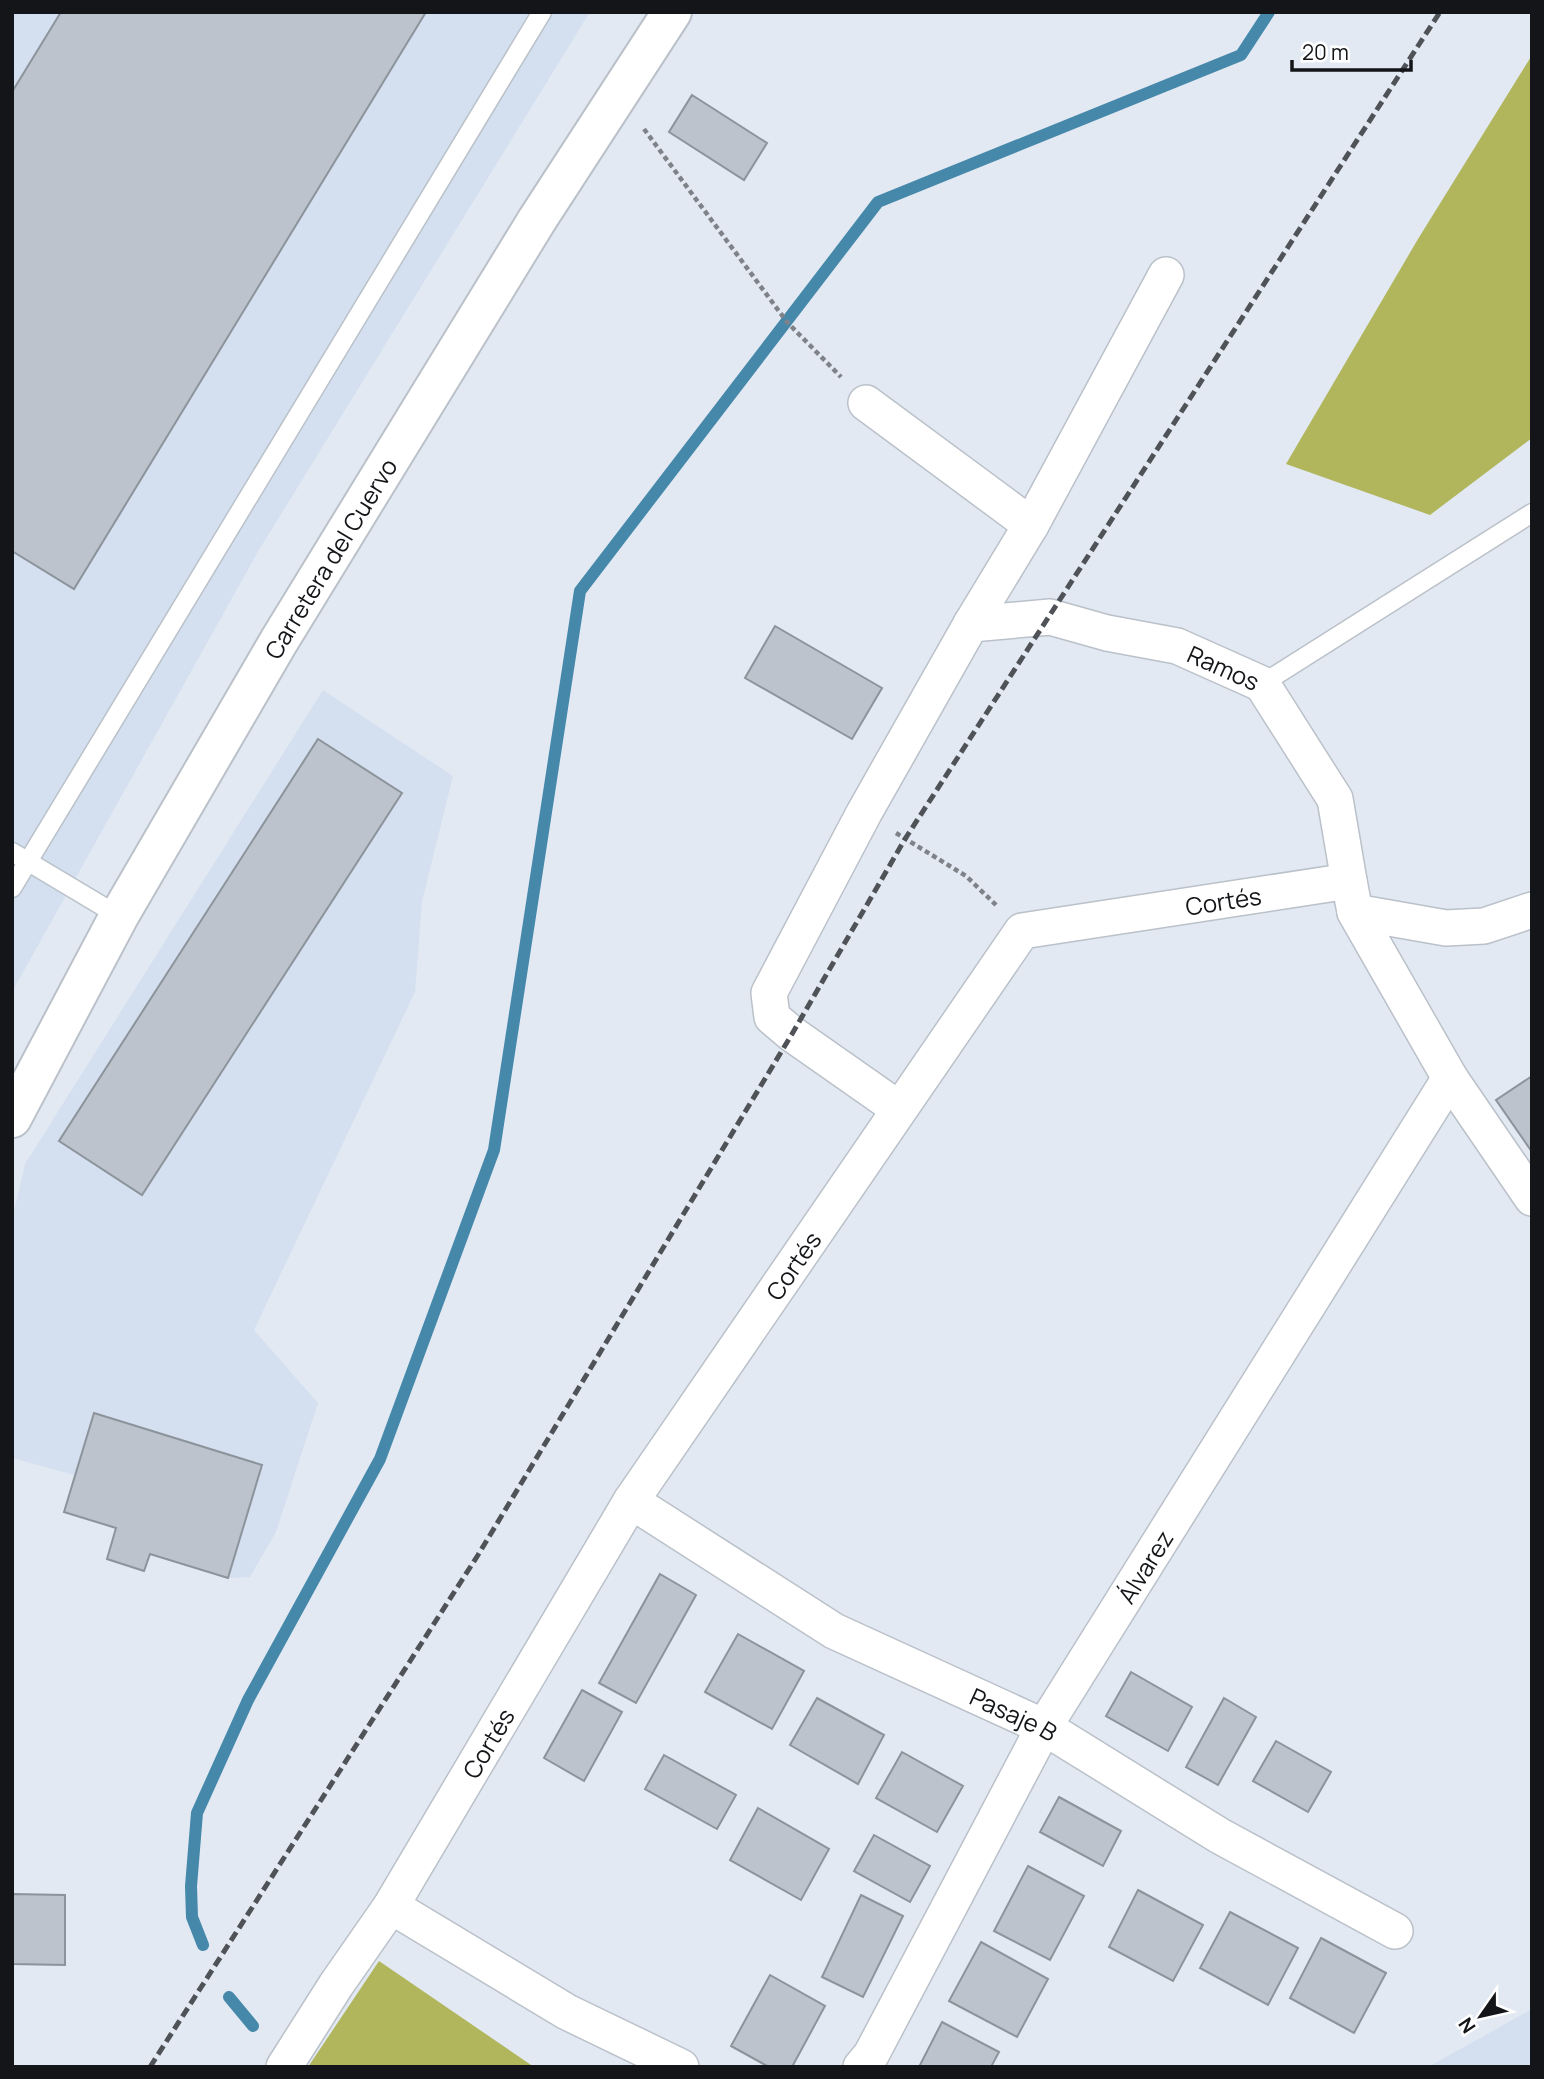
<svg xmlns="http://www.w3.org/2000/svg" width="1544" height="2079" font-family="Manrope,sans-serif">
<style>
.built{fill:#d4e0f0}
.forest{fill:#b1b65c}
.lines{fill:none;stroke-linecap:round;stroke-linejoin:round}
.stream{stroke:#4588aa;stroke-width:12}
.building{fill:#bcc3cc;stroke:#8c939b;stroke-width:2}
.lane-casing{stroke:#bac1c9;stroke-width:21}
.street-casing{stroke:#bac1c9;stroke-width:38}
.secondary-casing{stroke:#bac1c9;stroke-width:42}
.path{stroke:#7f8389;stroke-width:4.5;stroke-dasharray:5 3.5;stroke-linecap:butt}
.lane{stroke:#fff;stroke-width:18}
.street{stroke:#fff;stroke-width:35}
.secondary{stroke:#fff;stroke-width:38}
.rail{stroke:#4f5358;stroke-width:5;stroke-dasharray:10 5;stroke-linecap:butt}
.labels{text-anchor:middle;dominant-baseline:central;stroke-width:7;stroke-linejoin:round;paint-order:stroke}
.street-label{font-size:24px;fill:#131518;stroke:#fff}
</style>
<rect width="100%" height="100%" fill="#e2e9f2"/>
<!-- built -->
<path class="built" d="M12,12H590L259,550L12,992Z
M323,690L453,776L422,902L415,992L254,1330L318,1403L276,1532L250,1577L228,1578L150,1554L144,1571L107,1559L116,1528L64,1512L74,1475L12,1458V1220L25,1164Z
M1532,2009V2067H1428Z"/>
<!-- forest -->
<path class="forest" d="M1532,55V438L1430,515L1286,464L1418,239Z
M379,1961L534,2067H308Z"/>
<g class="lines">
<!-- stream -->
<path class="stream" d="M203,1945L192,1917L191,1886L197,1813L248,1700L380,1459L494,1150L580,591L878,202L1241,55L1269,12
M229,1997L253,2026"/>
</g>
<!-- building -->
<path class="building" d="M61,12H426L74,589L12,551V92Z
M692,95L767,143L744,180L669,132Z
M775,626L882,688L852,739L745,678Z
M318,739L402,793L142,1195L59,1141Z
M1532,1076V1152L1496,1100Z
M94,1413L262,1465L228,1578L150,1554L144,1571L107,1559L116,1528L64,1512Z
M660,1574L696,1595L636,1703L599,1683Z
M738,1634L804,1671L772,1729L705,1692Z
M1131,1672L1192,1707L1168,1751L1106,1716Z
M582,1690L622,1712L584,1781L544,1758Z
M817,1698L884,1735L858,1784L790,1745Z
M1224,1698L1256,1717L1218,1785L1186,1767Z
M1276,1741L1331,1772L1308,1812L1253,1781Z
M902,1752L963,1786L937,1832L876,1798Z
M664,1755L736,1795L717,1829L645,1789Z
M1059,1797L1121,1831L1103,1866L1040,1832Z
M758,1808L829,1849L801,1900L730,1860Z
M874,1835L930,1866L910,1902L854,1871Z
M1028,1866L1084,1896L1050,1960L994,1931Z
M1138,1890L1203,1925L1173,1981L1109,1947Z
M12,1894L65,1895V1965L12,1964Z
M861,1895L903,1916L863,1997L822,1977Z
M1230,1912L1298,1948L1268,2005L1200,1968Z
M1321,1938L1386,1973L1354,2033L1290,1998Z
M981,1942L1048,1979L1017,2037L949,2001Z
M770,1975L825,2006L792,2067H769L731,2046Z
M942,2022L999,2052L991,2067H919Z"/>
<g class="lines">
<defs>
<path id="lane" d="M1262,684L1532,513
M12,852L119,916
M12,888L542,12"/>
<g id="street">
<path d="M866,403L1031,525"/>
<path id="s1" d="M971,624L1050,617L1107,633L1177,646L1262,684L1335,799L1349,881"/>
<path d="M1355,912L1450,1078L1532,1198"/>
<path d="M899,1109L792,1034L772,1017L769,993L864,813L971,624L1031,525L1166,275"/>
<path id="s2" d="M631,1501L834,1631L1044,1727L1220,1836L1395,1931"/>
<path d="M391,1906L567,2012L681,2067"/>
<path id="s3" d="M284,2067L336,1985L391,1906L631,1501L1022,931L1349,881L1355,912L1446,928L1484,926L1532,910"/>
<path id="s4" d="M861,2067L871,2055L1044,1727L1450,1078"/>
</g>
<g id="secondary">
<path id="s5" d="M12,1118L119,916L279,641L537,220L672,12"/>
</g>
</defs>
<!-- lane casing -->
<use href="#lane" class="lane-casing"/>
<!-- street casing -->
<use href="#street" class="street-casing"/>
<!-- secondary casing -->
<use href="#secondary" class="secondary-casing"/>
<!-- path -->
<path class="path" d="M644,129L787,322L841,377
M896,833L966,876L996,905"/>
<!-- lane -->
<use href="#lane" class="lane"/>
<!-- street -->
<use href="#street" class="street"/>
<!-- secondary -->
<use href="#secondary" class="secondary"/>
<!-- rail -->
<path class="rail" d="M150,2067L478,1555L792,1034L905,839L1440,12"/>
</g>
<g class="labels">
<!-- street labels -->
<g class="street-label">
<text stroke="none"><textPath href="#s5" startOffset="644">Carretera del Cuervo</textPath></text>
<text stroke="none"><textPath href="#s1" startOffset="261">Ramos</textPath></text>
<text stroke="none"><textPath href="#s3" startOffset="1559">Cortés</textPath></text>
<text stroke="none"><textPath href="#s3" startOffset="950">Cortés</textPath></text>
<text stroke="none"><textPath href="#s4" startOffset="576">Álvarez</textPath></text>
<text stroke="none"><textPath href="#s2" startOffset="439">Pasaje B</textPath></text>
<text stroke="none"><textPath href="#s3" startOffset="383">Cortés</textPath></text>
</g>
</g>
<!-- border -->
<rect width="1544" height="2079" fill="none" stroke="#131518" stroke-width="28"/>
<!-- north arrow -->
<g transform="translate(1481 2016) rotate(236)" stroke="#ffffff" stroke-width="5" paint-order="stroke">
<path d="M0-5L12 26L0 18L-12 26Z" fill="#131518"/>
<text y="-10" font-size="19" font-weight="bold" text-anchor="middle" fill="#131518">N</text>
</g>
<!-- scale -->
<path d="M1292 60v10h119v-10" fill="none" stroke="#131518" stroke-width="3.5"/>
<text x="1302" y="60" font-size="21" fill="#131518" stroke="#ffffff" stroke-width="5" paint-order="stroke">20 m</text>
</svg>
